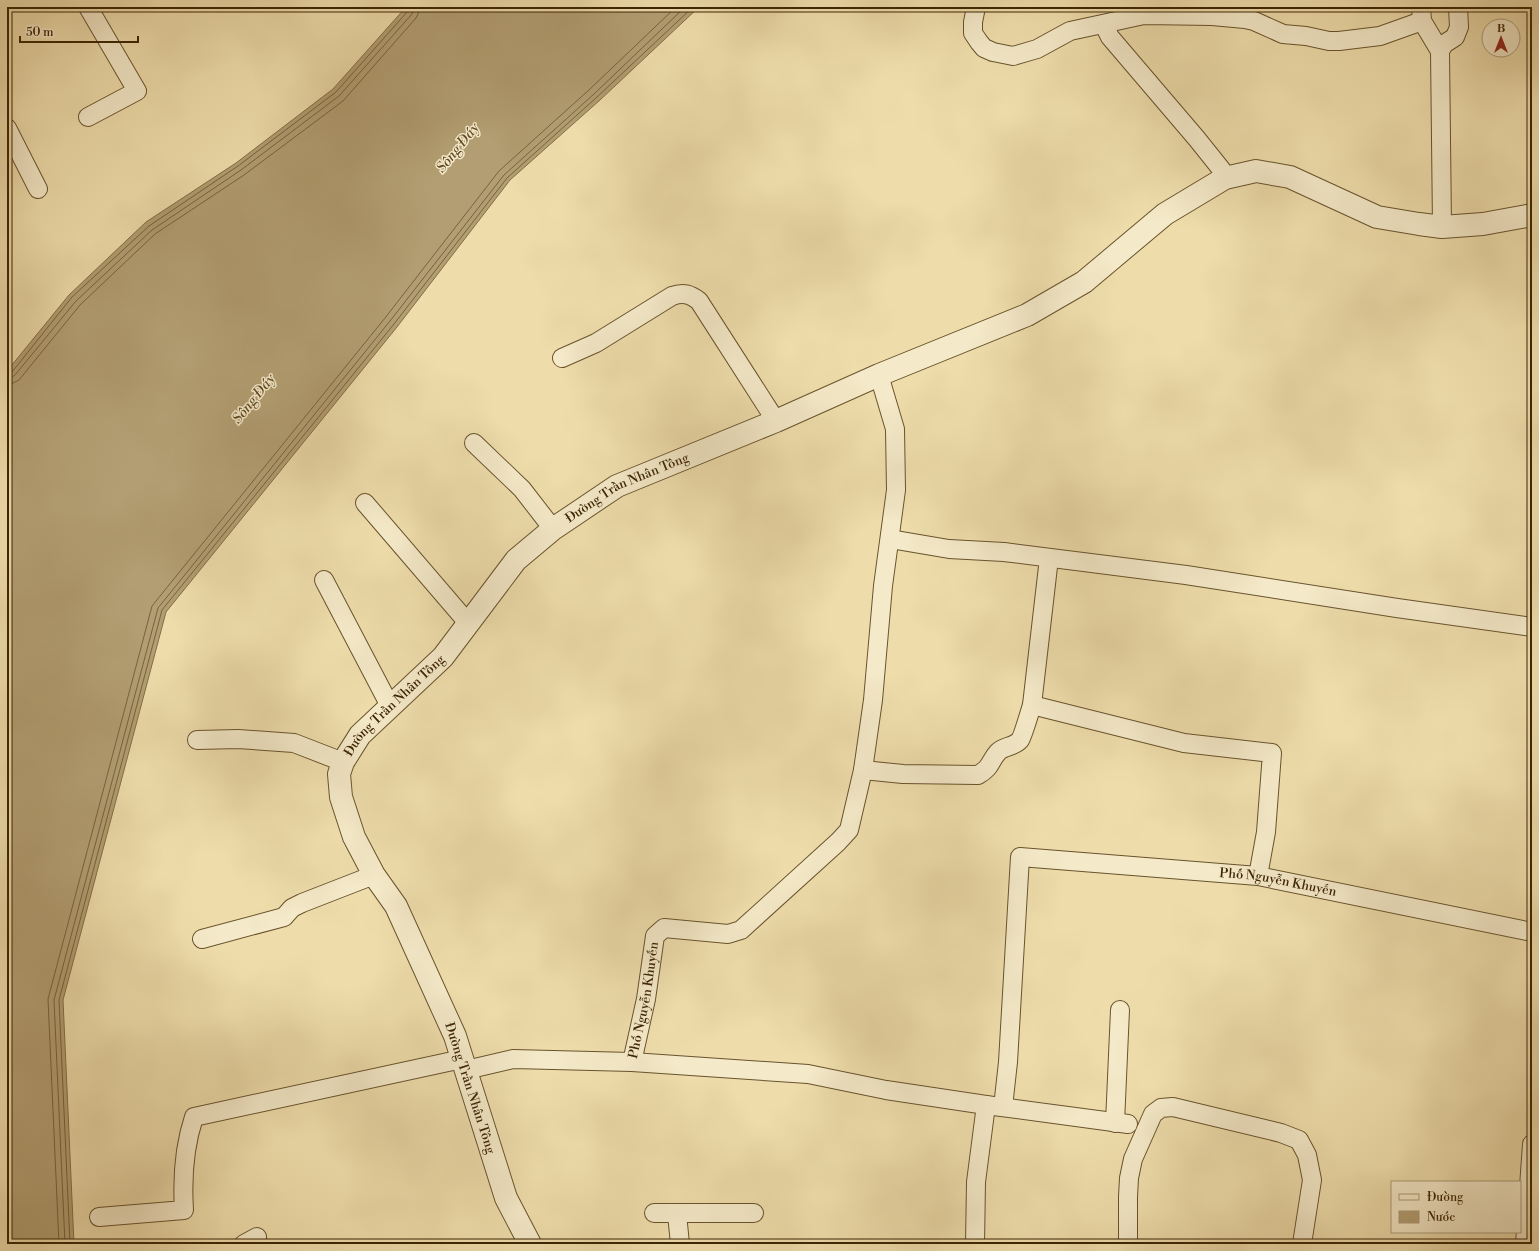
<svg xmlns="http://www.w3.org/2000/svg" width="1539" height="1251" font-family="'Libre Bodoni',serif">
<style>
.water{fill:#b29e72;stroke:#836e46}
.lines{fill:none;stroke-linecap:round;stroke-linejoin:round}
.shore{stroke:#78623a;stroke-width:1}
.minor-casing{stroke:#69532d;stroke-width:20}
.tertiary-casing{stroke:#69532d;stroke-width:24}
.minor{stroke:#f4e9c8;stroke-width:18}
.tertiary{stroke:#f4e9c8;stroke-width:22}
.labels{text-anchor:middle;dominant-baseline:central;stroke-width:3;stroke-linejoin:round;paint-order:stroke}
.street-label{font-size:13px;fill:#3d2503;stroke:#f4e9c8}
.water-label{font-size:14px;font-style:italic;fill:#604924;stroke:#f4e9c8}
</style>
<rect width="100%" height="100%" fill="#eeddab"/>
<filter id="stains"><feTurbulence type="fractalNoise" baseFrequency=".005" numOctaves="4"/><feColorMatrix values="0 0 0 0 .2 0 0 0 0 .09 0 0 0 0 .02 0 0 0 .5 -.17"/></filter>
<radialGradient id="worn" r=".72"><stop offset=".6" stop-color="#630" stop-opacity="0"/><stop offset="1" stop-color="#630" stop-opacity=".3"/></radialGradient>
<!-- water -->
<path class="water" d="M406,7H699L600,100L510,180L397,327L166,612L63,1000L74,1244H7V371L69,295L146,222L236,163L333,89Z"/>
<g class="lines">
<!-- shore -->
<path class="shore" d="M7,373L12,372L72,297L149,226L238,166L336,92L408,11L409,7
M7,378H11L15,375L76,301L152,230L241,170L339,96L412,14L414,7
M7,384L13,383L19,380L80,305L155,234L244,175L343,101L416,18L419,12L420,7
M59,1244L48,999L152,606L385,318L499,171L590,89L676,7
M65,1244L54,1000L158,608L390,321L504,175L594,94L685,7
M70,1244L59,1000L162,610L394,324L507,178L597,97L693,7"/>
<defs>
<g id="minor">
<path d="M976,7L973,22V33L979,42L984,48L993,52L1013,56L1037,49L1070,31L1144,15L1212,16L1245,19L1254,21L1283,34L1306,36L1329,41H1339L1380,36L1422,21"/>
<path d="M1421,7L1422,21L1440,51"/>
<path d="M1104,25L1110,37L1197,139L1221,169L1225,178"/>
<path d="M88,117L137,91L88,7"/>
<path d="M7,128L38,189"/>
<path d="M1442,227L1440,51L1444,44L1455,37L1459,27L1458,7"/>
<path d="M562,358L596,343L672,296C683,292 690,294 699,301L776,421"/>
<path d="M474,443L522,489L553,529"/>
<path d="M365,503L468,623"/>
<path d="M890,539L949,549L1004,552L1186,575L1397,608L1532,627"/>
<path d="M1049,558L1032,705L1184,743L1272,753L1266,832L1258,876"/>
<path d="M324,580L390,706"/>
<path d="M197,740L238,739L294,743L343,762"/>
<path d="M863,770L903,774L978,775C992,767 989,762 998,752C1004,746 1014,747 1020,740C1023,736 1030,711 1032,705"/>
<path d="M202,939L284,917L292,908L302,903L374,875"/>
<path id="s1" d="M632,1062L646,999L655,936L664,928L728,934L741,930L838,842L849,830L863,770L873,700L883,586L896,490L895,429L879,375"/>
<path d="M466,1070L513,1059L632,1062L808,1074L886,1090L986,1105L1128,1124"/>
<path id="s2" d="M1003,1107L1008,1062L1020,857L1258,876L1532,932"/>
<path d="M1115,1123L1120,1010"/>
<path d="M654,1213H754"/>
<path d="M677,1214L680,1244"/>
<path d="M99,1217L184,1210C182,1178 184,1147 194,1117L462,1059"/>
<path d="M244,1244L257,1237"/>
<path d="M975,1244L976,1182L986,1105"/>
<path d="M1128,1244V1197L1129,1178L1133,1159L1153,1114L1161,1108L1173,1107L1281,1133L1299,1140L1307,1155L1312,1180L1302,1244"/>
<path d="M1525,1244L1532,1144"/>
</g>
<g id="tertiary">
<path id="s3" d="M530,1244L506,1198L455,1036L396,906L374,875L354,837L341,797L339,774L343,762L360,735L443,657L516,560L553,529L617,486L776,421L879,375L1027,315L1084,282L1165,214L1225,178L1256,171L1290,177L1377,217L1419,224L1442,227L1483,224L1532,215"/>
</g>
</defs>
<!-- minor casing -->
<use href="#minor" class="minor-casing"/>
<!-- tertiary casing -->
<use href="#tertiary" class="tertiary-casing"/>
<!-- minor -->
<use href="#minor" class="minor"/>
<!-- tertiary -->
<use href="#tertiary" class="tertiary"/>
</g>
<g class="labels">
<!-- street labels -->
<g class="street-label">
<text stroke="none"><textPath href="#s3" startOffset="924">Đường Trần Nhân Tông</textPath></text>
<text stroke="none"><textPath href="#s3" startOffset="600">Đường Trần Nhân Tông</textPath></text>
<text stroke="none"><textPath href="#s2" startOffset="510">Phố Nguyễn Khuyến</textPath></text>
<text stroke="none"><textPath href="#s1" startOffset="63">Phố Nguyễn Khuyến</textPath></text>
<text transform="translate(470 1088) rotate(72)">Đường Trần Nhân Tông</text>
</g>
<!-- water labels -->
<g class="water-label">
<text transform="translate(458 148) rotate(-51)">Sông Đáy</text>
<text transform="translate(254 399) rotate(-51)">Sông Đáy</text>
</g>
</g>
<!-- margin -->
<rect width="1539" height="1251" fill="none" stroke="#eeddab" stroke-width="24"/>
<rect x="8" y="8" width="1523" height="1235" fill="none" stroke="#3d2503" stroke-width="2"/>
<rect x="12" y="12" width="1515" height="1227" fill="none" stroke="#3d2503"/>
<!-- legend -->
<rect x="1391" y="1181" width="130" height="52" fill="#f4e9c8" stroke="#ab9b79"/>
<rect x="1399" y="1194" width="20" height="6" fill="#f4e9c8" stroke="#ab9b79"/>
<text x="1427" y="1201" font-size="12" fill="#3d2503">Đường</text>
<rect x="1399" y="1211" width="20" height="12" fill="#b29e72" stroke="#ab9b79"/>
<text x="1427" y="1221" font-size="12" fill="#3d2503">Nước</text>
<!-- north arrow -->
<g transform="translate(1501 38)"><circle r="19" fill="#f4e9c8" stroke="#ab9b79"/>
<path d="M0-3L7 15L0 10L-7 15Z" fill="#8f2418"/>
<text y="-6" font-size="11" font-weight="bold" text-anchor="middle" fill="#3d2503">B</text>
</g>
<!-- scale -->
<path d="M20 36v6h118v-6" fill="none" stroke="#3d2503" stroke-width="2"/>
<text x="26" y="36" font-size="12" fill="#3d2503" stroke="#f4e9c8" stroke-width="3" paint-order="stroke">50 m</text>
<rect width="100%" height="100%" filter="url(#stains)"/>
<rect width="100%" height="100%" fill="url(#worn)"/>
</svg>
